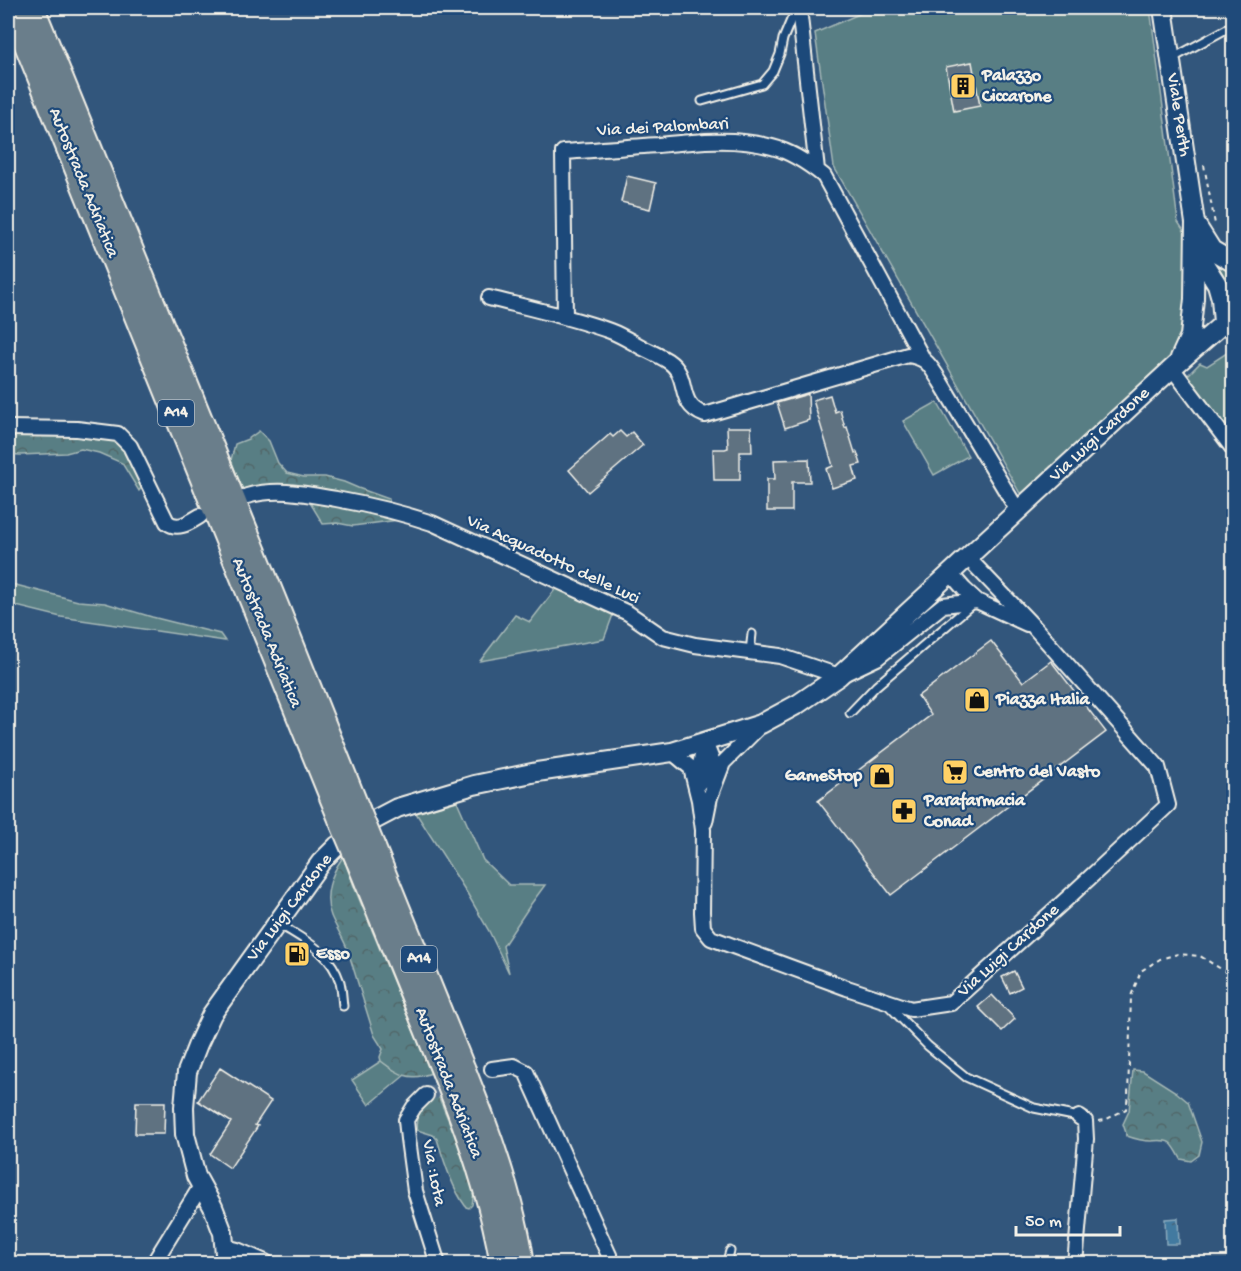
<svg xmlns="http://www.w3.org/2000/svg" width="1241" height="1271" font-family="'Gochi Hand',sans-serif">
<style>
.green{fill:#587e84;stroke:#a6b8b6;stroke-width:1.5}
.forest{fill:url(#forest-crowns);stroke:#a6b8b6;stroke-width:1.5}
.water{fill:url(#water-ripples);stroke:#8aaabd;stroke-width:1.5}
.building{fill:#5f7281;stroke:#f4f1e8;stroke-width:1.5}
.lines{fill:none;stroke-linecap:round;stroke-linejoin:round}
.street-tunnel{stroke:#4f6d8c;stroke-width:14;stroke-dasharray:14 7;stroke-linecap:butt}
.lane-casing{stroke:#f4f1e8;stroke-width:11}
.street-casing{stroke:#f4f1e8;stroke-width:18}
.secondary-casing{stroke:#f4f1e8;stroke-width:22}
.highway-casing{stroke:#f4f1e8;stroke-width:28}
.path{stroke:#f4f1e8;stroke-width:2;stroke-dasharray:4.5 4.5;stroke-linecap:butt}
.lane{stroke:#1f4a7a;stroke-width:7}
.street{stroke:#1f4a7a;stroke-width:14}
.secondary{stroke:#1f4a7a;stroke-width:18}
.highway{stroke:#6b7e8b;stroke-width:24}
.highway-bridge-casing{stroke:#f4f1e8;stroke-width:28;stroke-linecap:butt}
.highway-bridge{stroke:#6b7e8b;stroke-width:24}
.labels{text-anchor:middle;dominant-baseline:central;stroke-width:4.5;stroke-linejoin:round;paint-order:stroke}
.shield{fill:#1f4a7a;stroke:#b4bfc7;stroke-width:1.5}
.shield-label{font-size:16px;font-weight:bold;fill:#f4f1e8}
.poi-label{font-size:18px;font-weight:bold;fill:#f4f1e8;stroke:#1f4a7a;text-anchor:start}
.street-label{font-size:18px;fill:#f4f1e8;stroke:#1f4a7a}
</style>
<defs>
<pattern id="forest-crowns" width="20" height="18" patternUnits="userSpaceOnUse" patternTransform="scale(1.5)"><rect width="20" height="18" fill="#587e84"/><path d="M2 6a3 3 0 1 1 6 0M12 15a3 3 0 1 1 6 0" fill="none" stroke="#516668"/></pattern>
<pattern id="water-ripples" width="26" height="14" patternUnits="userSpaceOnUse" patternTransform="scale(1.5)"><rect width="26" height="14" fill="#437aa0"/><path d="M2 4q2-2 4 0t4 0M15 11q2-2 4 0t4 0" fill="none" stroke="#466478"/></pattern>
</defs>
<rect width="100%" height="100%" fill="#32567c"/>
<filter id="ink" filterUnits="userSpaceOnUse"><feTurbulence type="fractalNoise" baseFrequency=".0167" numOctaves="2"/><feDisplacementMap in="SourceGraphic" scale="12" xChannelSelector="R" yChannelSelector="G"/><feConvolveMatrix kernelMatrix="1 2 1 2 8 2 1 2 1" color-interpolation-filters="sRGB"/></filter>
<g filter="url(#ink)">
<!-- green -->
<path class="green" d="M873,8H958L966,12L989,8H1150L1178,222L1195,247L1182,353L1021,495L834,167L815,33Z
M1215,261L1233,274V292Z
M1233,349V433L1227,436L1185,378L1200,363L1207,366Z
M937,402L968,456L934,475L903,421Z
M8,583L78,601L105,603L152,617L220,634L225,641L61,617L8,604Z
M557,587L614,612L604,639L480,661L515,615L530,622Z
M457,801L483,860L509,885H545L531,904L503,946L509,973L489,931L467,893L416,813Z
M381,1061L392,1069L405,1075L369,1105L352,1080Z"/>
<!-- forest -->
<path class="forest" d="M259,431L269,441L278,463L287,473L304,477H325L344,482L358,488L389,499V502L399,506L398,520L353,526L337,523L323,524L306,496L244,494L231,460L235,444L248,439Z
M8,432C30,432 113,432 127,446C132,451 140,476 144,484L139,491L122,463L99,453L81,449L66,453L20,455L8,454Z
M343,857L355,889L431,1073C410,1082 398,1074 381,1061L380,1057L383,1049L374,1035L348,951C344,939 336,928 331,916C323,896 331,874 343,857Z
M1133,1070L1143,1071L1176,1092L1188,1102L1202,1142L1199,1155L1191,1161L1181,1159C1172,1142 1171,1139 1151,1141C1143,1141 1135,1139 1127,1136L1123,1124L1129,1111Z
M437,1093L456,1138L474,1192L472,1205L469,1208L466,1207C452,1188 444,1161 437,1139L433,1135L417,1130C414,1113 424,1101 437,1093Z"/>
<!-- water -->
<path class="water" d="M1178,1218L1179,1244H1166L1165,1219Z"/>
<!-- building -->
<path class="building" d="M972,62L980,106L954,111L946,67Z
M627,176L656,183L650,209L621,202Z
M808,394L809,420L785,428L777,403Z
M830,395L835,412L840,410L845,428L847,427L855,453L857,452L861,464L853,466L857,480L832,488L826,469L833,466L813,400Z
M727,427H751L752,452H740V480H714L713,449H725L728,448Z
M620,431L626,437L632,432L643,445L588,492L569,470L610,434L613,437Z
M809,459L810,482H792V511H767V479H775L774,460Z
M991,641L1023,682L1051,661L1106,732L891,895L818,801L931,715L918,696Z
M1014,971L1022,987L1010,993L1002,977Z
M992,995L1015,1019L1002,1031L978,1007Z
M220,1068L271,1101L255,1125L258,1126L230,1168L210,1154L231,1122L198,1101Z
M136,1102H165L164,1134H135Z"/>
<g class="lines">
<!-- street-tunnel -->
<path class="street-tunnel" d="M426,1095L492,1069"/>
<defs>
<path id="lane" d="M1173,58L1234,25
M702,101L762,84L773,71L780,54L783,39L791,20L798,10
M750,652L752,634
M850,713L876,686L971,605
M279,924C304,940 330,951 340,982C342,990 342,999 343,1006
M887,1004L928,1046L966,1077L1034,1108L1079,1117
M726,1264L730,1251"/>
<path id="street" d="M801,8H799L817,170
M489,298C529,308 571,317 610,331C621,335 632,342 643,348C651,352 660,356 668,361C692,377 674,403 705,415L908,355C928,358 929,365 940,381L1018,511
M565,317L563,152C595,150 626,147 658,145C697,141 735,137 772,147C792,152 808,163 824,176L922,357
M1172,368L1234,450
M8,428L77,429L118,434L130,446L167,522C178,531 190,522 200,516
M247,496C276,487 307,494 336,499C369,505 399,512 432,523L628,613L663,637L695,645L780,656L839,676L877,658L943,605L977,601
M950,573L964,589L977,601L1027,624
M705,742L712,760L711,783
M672,752L691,768L699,800L703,830L702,912L703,928L711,938L847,988L911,1009L951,1003L1070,896L1168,805L1158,767L1034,627L967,557
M699,783V769L705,742
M705,822L710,797L723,763L761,725
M492,1069L514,1066L526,1072L613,1264
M426,1095L414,1107L406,1120L408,1139L415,1191L438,1264
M153,1264L201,1186
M1075,1264L1086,1139L1085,1121L1079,1117"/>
<path id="secondary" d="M1163,8L1195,223L1194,299L1190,336L1180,358
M1195,223L1212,250L1234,263
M1196,251L1217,284L1221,298L1223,323
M225,1249L237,1252L265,1264
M226,1264L223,1233L213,1207L196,1176L185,1134L184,1107L187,1072L198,1044L212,1014L321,862L337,846L376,819L397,808L474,785L537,772L672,752L761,724L798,704L839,676L1179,362L1234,314"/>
<path id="highway" d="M12,8L341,819
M32,8L276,606L357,809
M373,848L463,1070
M358,859L446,1076
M472,1093C494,1148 513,1205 522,1264
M456,1101C477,1155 493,1206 503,1264"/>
</defs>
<!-- lane casing -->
<use href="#lane" class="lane-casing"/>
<!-- street casing -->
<use href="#street" class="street-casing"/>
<!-- secondary casing -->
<use href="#secondary" class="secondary-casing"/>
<!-- highway casing -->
<use href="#highway" class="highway-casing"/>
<!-- path -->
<path class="path" d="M1204,165L1215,224
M1099,1121L1105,1120L1126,1109L1128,1096L1131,996L1141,971L1160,959L1178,954L1200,956L1234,977"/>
<!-- lane -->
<use href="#lane" class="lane"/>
<!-- street -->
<use href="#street" class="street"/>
<!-- secondary -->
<use href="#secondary" class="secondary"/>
<!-- highway -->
<use href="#highway" class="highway"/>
<defs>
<path id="highway-bridge" d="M357,809L373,848
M341,819L358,859
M463,1070L472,1093
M446,1076L456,1101"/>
</defs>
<!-- highway-bridge casing -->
<use href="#highway-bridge" class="highway-bridge-casing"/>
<!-- highway-bridge -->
<use href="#highway-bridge" class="highway-bridge"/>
</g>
</g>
<!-- icons -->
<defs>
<symbol id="building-square" viewBox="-11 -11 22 22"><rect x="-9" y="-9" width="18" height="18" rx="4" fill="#ffd166" stroke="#1f4a7a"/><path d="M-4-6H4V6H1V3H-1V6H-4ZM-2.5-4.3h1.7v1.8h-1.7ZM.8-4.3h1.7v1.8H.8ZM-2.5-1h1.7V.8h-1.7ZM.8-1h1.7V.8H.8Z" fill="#111"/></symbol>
<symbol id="shop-square" viewBox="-11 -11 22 22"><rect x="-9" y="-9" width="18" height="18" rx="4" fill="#ffd166" stroke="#1f4a7a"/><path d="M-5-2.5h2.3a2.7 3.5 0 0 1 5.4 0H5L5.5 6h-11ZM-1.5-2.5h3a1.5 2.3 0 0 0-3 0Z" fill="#111"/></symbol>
<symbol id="supermarket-square" viewBox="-11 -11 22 22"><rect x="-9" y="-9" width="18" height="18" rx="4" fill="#ffd166" stroke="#1f4a7a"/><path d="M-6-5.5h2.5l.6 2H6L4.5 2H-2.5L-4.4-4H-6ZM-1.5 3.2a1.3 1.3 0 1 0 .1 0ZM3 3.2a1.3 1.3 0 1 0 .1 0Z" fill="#111"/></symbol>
<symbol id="pharmacy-square" viewBox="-11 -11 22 22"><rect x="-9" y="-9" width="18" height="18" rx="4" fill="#ffd166" stroke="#1f4a7a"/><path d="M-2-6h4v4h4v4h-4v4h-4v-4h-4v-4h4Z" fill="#111"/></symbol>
<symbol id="fuel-square" viewBox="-11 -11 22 22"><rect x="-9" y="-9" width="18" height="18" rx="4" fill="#ffd166" stroke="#1f4a7a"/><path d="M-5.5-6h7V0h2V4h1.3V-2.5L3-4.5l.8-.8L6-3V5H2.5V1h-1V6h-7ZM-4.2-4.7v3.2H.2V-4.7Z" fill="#111"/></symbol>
</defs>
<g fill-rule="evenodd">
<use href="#building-square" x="948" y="71" width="30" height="30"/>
<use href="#shop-square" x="962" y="685" width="30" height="30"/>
<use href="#supermarket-square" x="940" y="757" width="30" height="30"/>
<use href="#shop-square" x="867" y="761" width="30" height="30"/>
<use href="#pharmacy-square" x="889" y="796" width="30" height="30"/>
<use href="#fuel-square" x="282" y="939" width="30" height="30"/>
</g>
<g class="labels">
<!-- shield labels -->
<g class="shield">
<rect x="158" y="400" width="36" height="26" rx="4.5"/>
<rect x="401" y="946" width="36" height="26" rx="4.5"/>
</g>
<g class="shield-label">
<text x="176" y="413">A14</text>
<text x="419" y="959">A14</text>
</g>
<!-- poi labels -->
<g class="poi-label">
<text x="982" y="76">Palazzo<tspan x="982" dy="21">Ciccarone</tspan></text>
<text x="996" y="700">Piazza Italia</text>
<text x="974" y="772">Centro del Vasto</text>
<text x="862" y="776" text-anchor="end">GameStop</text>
<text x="924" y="801">Parafarmacia<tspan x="924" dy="21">Conad</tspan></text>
<text x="316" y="954">Esso</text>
</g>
<!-- street labels -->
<g class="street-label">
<text transform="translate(1178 115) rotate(81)">Viale Perth</text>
<text transform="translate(663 128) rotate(-3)">Via dei Palombari</text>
<text transform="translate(83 183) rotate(68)">Autostrada Adriatica</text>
<text transform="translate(1100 435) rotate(-43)">Via Luigi Cardone</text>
<text transform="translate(553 560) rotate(25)">Via Acquadotto delle Luci</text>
<text transform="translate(266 633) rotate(68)">Autostrada Adriatica</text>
<text transform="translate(290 908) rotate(-53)">Via Luigi Cardone</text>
<text transform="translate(1009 951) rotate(-42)">Via Luigi Cardone</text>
<text transform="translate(448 1083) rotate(69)">Autostrada Adriatica</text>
<text transform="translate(433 1173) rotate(79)">Via :Lota</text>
</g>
</g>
<!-- margin -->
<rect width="1241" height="1271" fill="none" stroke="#1f4a7a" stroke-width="30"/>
<rect x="15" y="15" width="1211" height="1241" fill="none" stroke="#f4f1e8" stroke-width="2" filter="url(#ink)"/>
<!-- scale -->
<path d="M1016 1226v9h104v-9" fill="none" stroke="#f4f1e8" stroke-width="3"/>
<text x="1025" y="1226" font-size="18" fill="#f4f1e8" stroke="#1f4a7a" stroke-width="4.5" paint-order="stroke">50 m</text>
</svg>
